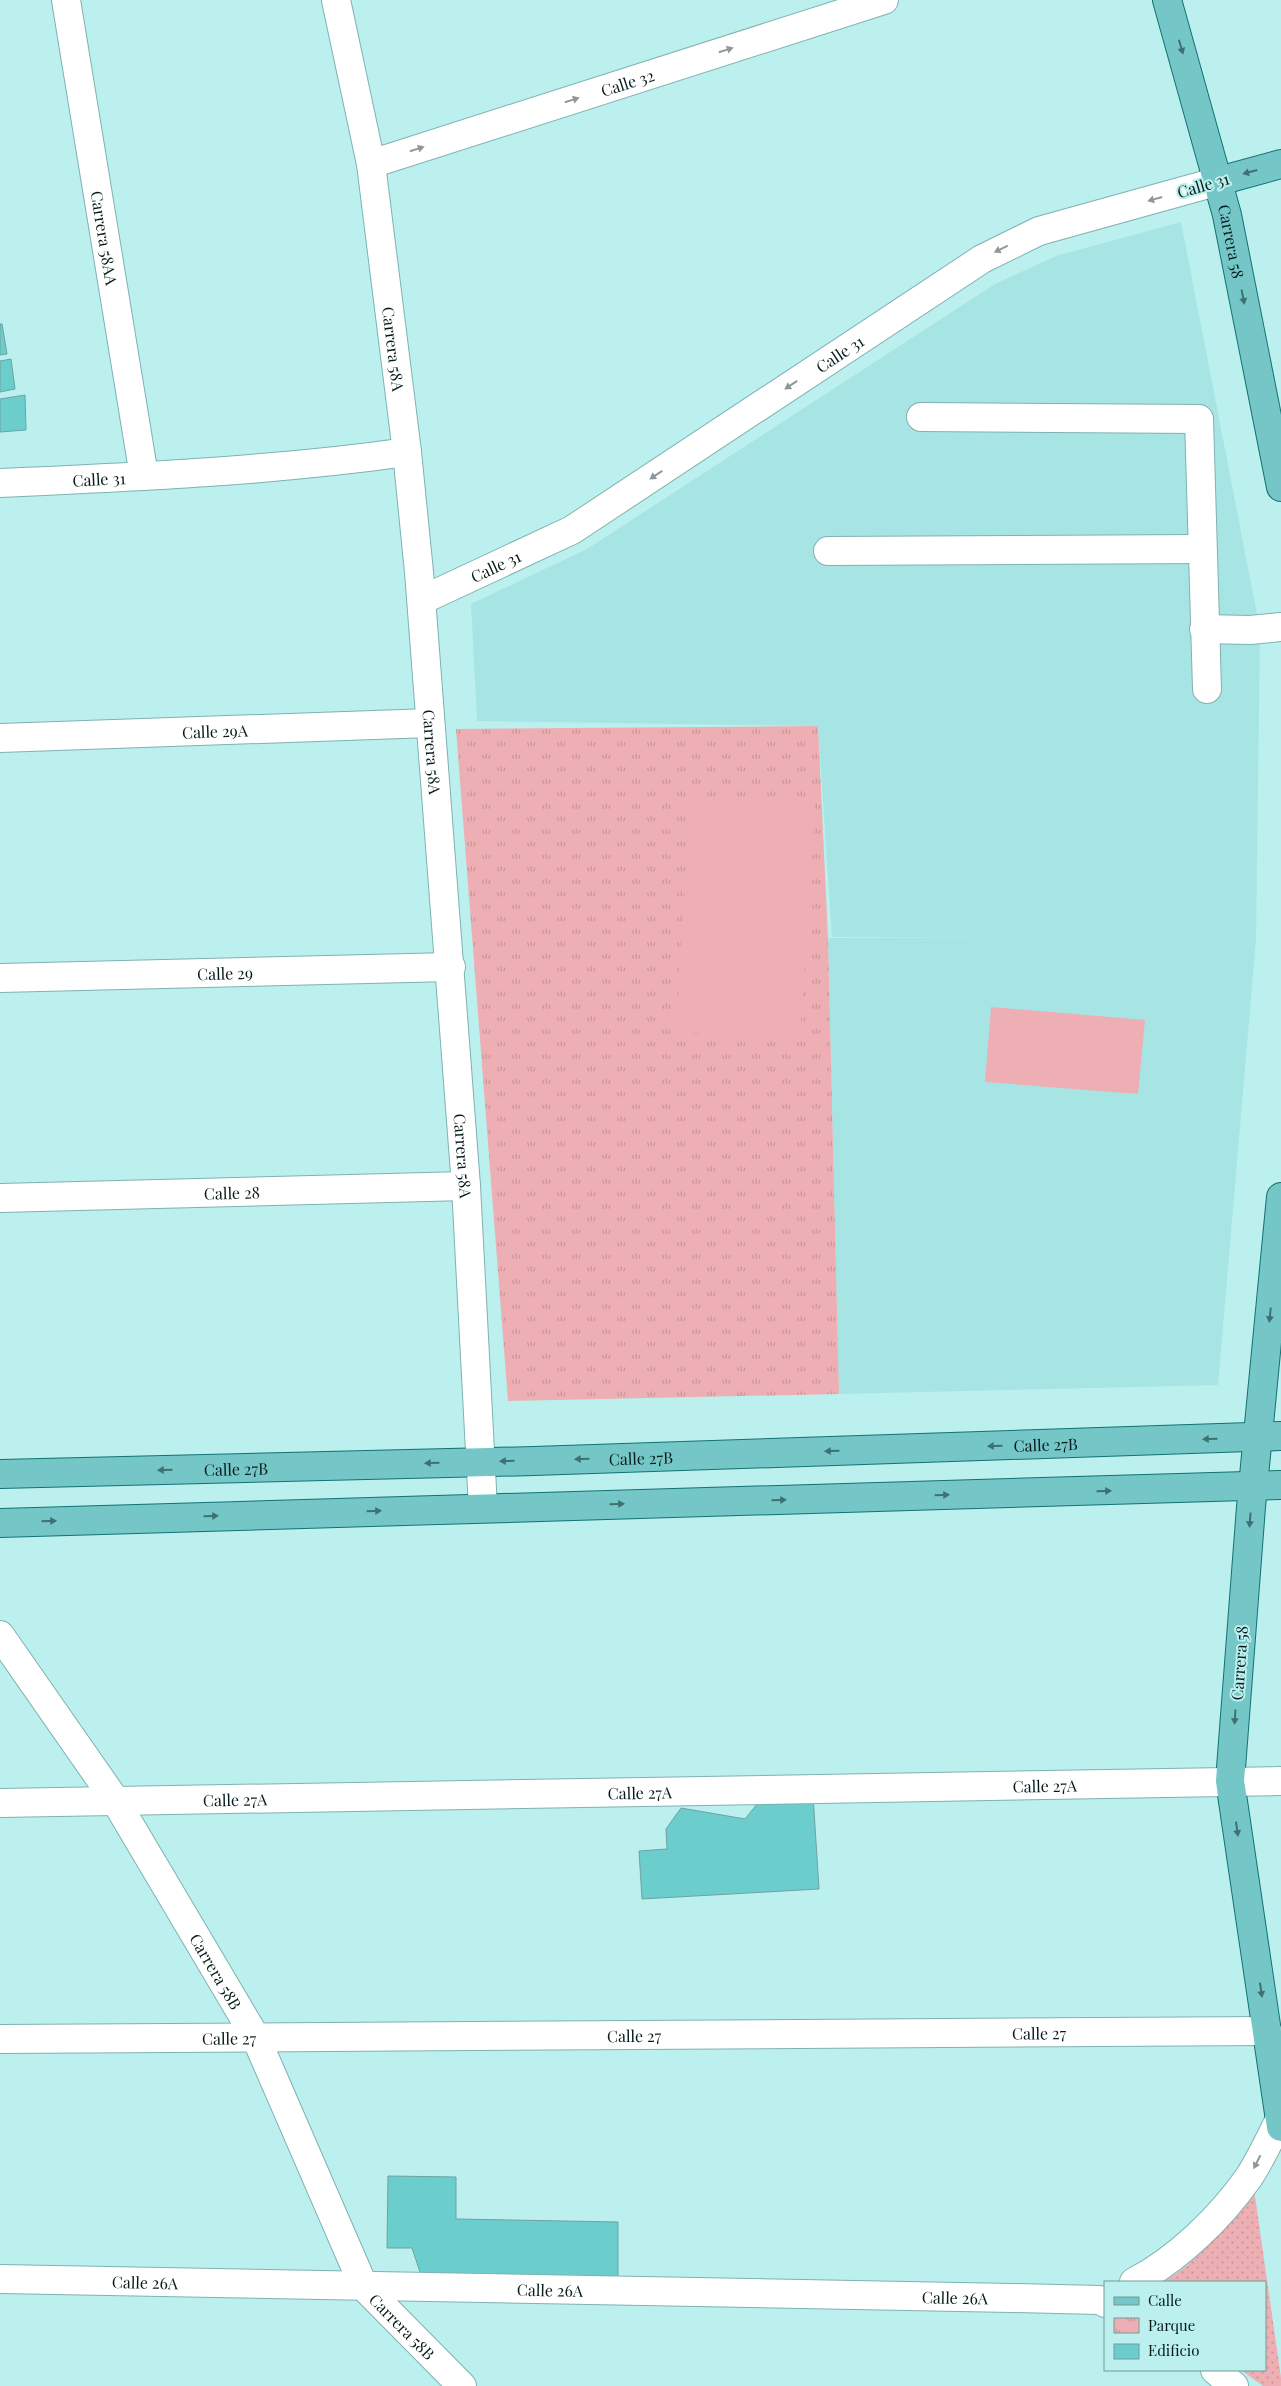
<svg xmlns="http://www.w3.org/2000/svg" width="1281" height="2386" font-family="'Playfair Display',serif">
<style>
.built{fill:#a6e5e3}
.grass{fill:url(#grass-dots)}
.park{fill:url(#park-tufts)}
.pitch{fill:#edafb3}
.building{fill:#6bcecd;stroke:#6fa1a0}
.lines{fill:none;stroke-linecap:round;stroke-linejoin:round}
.minor-casing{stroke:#7fb2b1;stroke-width:30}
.major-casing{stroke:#137272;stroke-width:30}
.minor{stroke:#fff;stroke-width:28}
.major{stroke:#75c7c7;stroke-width:28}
.oneway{fill:#3e7171}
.oneway2{fill:#8f9898}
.labels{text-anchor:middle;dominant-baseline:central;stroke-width:4;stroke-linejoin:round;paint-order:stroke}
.street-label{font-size:16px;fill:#071b1b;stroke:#bbf0ee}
</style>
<defs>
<pattern id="grass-dots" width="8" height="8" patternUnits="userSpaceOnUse" patternTransform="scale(1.25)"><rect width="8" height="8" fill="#edafb3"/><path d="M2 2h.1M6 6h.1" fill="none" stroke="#ca9699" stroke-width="1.8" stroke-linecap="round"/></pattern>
<pattern id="park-tufts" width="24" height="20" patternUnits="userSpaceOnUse" patternTransform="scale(1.25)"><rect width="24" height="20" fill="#edafb3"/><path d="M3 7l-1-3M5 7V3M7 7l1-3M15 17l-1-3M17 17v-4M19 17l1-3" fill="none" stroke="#ca9699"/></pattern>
</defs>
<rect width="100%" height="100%" fill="#bbf0ee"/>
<!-- built -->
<path class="built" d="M1181,222L1260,630L1256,939L1218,1385L839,1394L828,938H1013L832,937L818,726L477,721L471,604L587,549L995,284L1056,256Z"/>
<!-- grass -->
<path class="grass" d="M1254,2189L1281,2378V2386H1263L1241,2370H1265V2282H1163C1201,2260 1228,2223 1254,2189Z"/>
<!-- park -->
<path class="park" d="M818,726L828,938L839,1394L508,1401L456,729Z"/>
<!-- pitch -->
<path class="pitch" d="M690,798L815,805L800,1039L676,1032Z
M991,1007L1145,1020L1138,1094L985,1082Z"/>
<!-- building -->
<path class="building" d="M0,324H2L7,354L0,355Z
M11,359L15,389L0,392V361Z
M25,395L26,430L0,432V399Z
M813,1795L819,1889L642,1899L639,1851L667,1849L666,1829L681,1808L745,1819L762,1798Z
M388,2176L456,2177V2219L618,2222V2281L422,2278L412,2248H387Z"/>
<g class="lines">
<defs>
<g id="minor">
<path id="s1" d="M66,0L144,476"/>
<path id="s2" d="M336,0L371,164L407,452L419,572L466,1186L483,1508"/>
<path id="s3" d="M371,164L884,0"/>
<path d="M921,417L1199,419L1207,689"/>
<path id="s4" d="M0,483C136,477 272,471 407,452"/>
<path d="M828,551L1202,549"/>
<path id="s5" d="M422,600L572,530L982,259L1039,231L1219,181"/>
<path d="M1204,629L1250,630L1281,627"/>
<path id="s6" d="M0,738L430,723"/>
<path id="s7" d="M0,978L451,967"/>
<path id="s8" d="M0,1198L466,1186"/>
<path id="s9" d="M0,1635L115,1800L256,2038L364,2287L462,2386"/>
<path id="s10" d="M0,1803L1281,1781"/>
<path id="s11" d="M0,2039L1267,2031"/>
<path id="s12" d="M0,2279L1012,2298L1100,2300L1105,2303"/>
<path d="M1134,2282C1178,2259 1221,2217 1249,2177C1261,2159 1270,2138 1280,2119"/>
<path d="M1215,2370L1234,2386"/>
</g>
<g id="major">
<path id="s13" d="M1167,0L1227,215L1281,487"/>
<path d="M1219,181L1281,164"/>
<path d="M1281,1197L1251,1507L1230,1781L1281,2127"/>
<path id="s14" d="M0,1474L534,1461L1281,1436"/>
<path d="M0,1523L1281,1485"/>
</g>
</defs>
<!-- minor casing -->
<use href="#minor" class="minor-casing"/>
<!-- major casing -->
<use href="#major" class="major-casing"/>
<!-- minor -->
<use href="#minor" class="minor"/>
<!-- major -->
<use href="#major" class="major"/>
</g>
<!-- one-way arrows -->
<defs><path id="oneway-solid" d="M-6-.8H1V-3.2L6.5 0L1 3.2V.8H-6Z" transform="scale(1.25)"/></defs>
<g class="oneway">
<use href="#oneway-solid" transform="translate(1181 47) rotate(74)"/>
<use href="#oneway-solid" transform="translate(1250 172) rotate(165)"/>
<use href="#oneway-solid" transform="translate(1243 297) rotate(79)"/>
<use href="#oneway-solid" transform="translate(1270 1315) rotate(96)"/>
<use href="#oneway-solid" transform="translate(1210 1439) rotate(178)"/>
<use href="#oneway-solid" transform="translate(995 1446) rotate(178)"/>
<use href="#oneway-solid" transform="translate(832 1451) rotate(178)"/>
<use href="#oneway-solid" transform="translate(582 1459) rotate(178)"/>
<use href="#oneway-solid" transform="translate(507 1461) rotate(179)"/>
<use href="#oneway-solid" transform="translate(432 1463) rotate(179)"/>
<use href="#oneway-solid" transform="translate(165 1470) rotate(179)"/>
<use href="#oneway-solid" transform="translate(1104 1491) rotate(-2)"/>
<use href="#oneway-solid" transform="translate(942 1495) rotate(-2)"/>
<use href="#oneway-solid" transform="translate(779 1500) rotate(-2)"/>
<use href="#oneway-solid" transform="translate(617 1504) rotate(-2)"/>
<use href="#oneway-solid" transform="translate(374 1511) rotate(-2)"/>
<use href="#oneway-solid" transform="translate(211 1516) rotate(-2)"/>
<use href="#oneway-solid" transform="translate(1250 1520) rotate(94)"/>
<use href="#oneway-solid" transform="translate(49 1521) rotate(-2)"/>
<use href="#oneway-solid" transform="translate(1235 1717) rotate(94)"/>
<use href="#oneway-solid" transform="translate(1237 1829) rotate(82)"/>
<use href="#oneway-solid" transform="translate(1261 1990) rotate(82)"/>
</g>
<g class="oneway2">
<use href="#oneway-solid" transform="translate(726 50) rotate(-18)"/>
<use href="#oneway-solid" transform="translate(572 100) rotate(-18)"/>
<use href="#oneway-solid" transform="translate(417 149) rotate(-18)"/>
<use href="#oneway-solid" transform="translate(1155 199) rotate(164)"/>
<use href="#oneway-solid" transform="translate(1001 249) rotate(154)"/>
<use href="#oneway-solid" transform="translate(791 385) rotate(147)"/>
<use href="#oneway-solid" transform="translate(656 475) rotate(147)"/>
<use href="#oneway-solid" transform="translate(1257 2162) rotate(117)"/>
</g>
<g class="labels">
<!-- street labels -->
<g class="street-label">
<text stroke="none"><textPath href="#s3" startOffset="269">Calle 32</textPath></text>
<text transform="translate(1203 185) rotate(-16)">Calle 31</text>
<text stroke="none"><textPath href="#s1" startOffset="241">Carrera 58AA</textPath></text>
<text stroke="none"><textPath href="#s13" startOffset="250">Carrera 58</textPath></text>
<text stroke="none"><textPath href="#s2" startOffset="354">Carrera 58A</textPath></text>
<text stroke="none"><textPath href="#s5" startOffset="486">Calle 31</textPath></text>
<text stroke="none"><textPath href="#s4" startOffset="99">Calle 31</textPath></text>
<text stroke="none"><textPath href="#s5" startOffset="81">Calle 31</textPath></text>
<text stroke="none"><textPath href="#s6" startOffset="215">Calle 29A</textPath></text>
<text stroke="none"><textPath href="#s2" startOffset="759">Carrera 58A</textPath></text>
<text stroke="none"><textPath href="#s7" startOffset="225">Calle 29</textPath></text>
<text stroke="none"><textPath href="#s2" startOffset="1164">Carrera 58A</textPath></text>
<text stroke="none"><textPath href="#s8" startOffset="232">Calle 28</textPath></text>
<text stroke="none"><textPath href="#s14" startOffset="1046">Calle 27B</textPath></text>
<text stroke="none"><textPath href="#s14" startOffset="641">Calle 27B</textPath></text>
<text stroke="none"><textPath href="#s14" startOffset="236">Calle 27B</textPath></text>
<text transform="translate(1239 1663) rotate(-86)">Carrera 58</text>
<text stroke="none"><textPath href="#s10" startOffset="1045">Calle 27A</textPath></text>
<text stroke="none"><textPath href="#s10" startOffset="640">Calle 27A</textPath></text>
<text stroke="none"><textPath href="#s10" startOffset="235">Calle 27A</textPath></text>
<text stroke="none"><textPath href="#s9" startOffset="400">Carrera 58B</textPath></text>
<text stroke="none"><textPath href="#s11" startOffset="1039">Calle 27</textPath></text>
<text stroke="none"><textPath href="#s11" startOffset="634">Calle 27</textPath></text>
<text stroke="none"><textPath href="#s11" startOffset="229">Calle 27</textPath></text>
<text stroke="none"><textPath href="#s12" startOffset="145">Calle 26A</textPath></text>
<text stroke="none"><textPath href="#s12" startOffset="550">Calle 26A</textPath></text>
<text stroke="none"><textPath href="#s12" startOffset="955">Calle 26A</textPath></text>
<text stroke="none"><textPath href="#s9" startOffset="804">Carrera 58B</textPath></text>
</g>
</g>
<!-- legend -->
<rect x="1104" y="2281" width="162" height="90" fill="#bbf0ee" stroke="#739b9a"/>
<rect x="1114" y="2297" width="25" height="8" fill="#75c7c7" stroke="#739b9a"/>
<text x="1148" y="2306" font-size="15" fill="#071b1b">Calle</text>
<rect x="1114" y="2318" width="25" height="15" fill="url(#park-tufts)" stroke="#739b9a"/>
<text x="1148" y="2331" font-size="15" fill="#071b1b">Parque</text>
<rect x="1114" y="2344" width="25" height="15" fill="#6bcecd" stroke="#739b9a"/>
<text x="1148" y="2356" font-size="15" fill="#071b1b">Edificio</text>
</svg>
